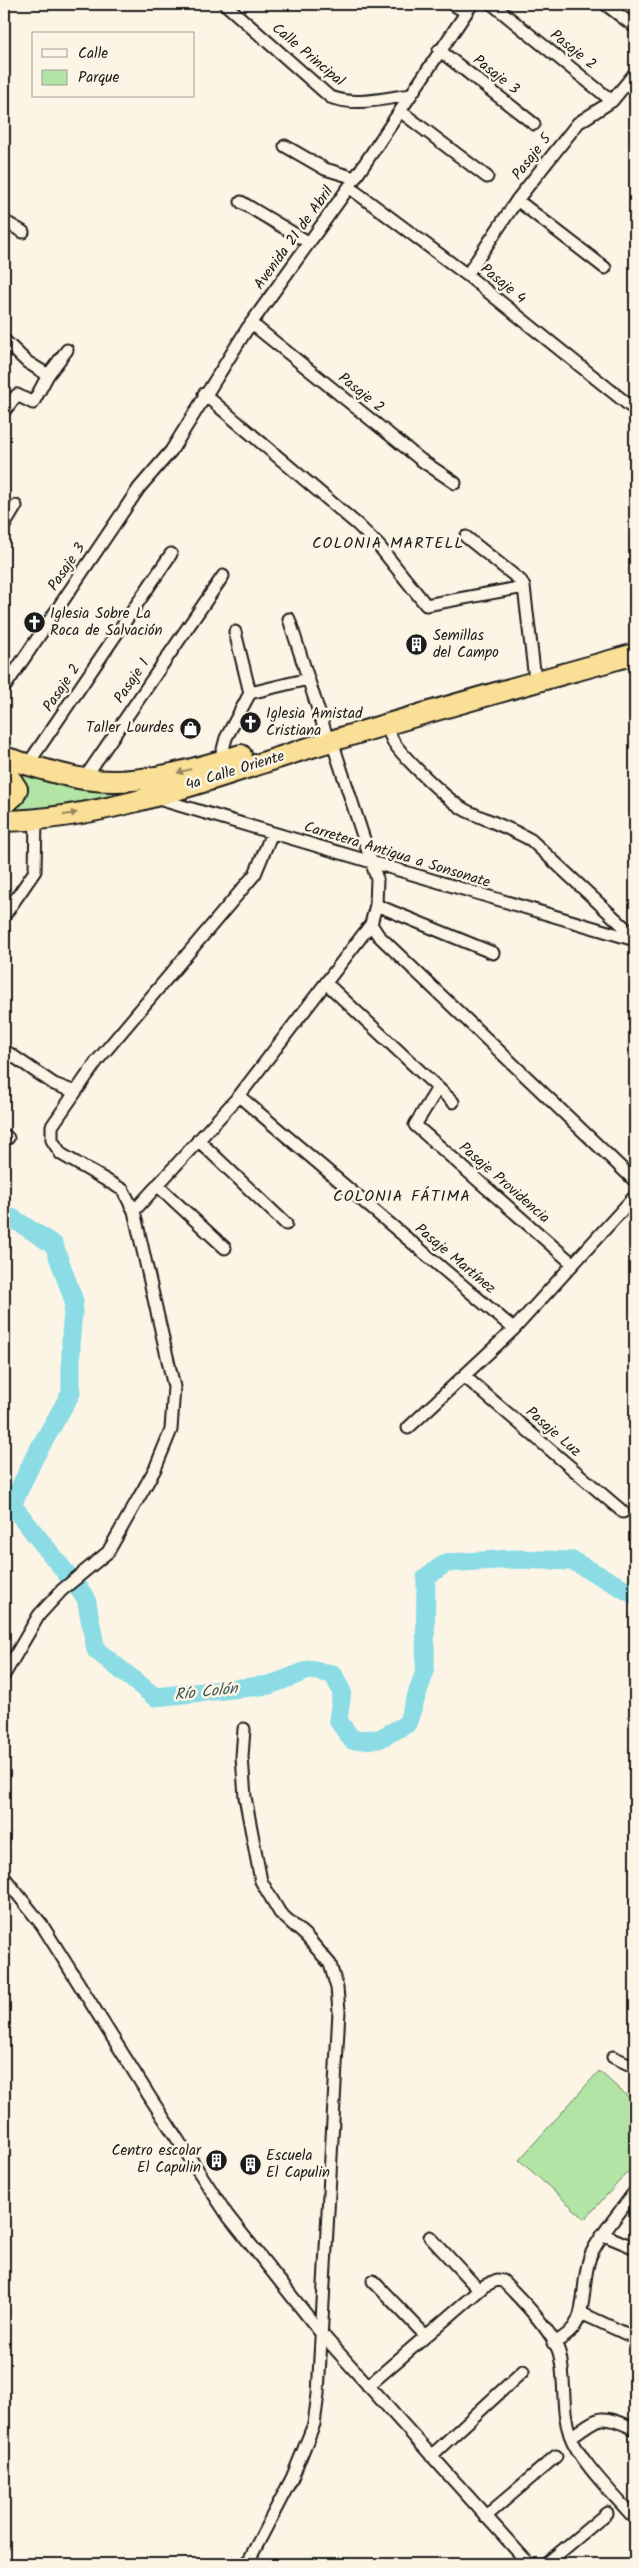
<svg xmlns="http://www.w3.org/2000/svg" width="639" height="2568" font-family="Kalam,sans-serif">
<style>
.green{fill:#b2e4a5;stroke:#678060}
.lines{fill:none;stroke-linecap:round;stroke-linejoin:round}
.river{stroke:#8bdce5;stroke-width:19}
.street-casing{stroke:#1c1c1c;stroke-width:15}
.highway-casing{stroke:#1c1c1c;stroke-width:24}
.street{stroke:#fcf5e5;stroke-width:11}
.highway{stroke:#fadf96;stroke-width:20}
.oneway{fill:#96875f}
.labels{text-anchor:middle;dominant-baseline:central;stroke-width:5;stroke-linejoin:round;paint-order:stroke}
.street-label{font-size:15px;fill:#1c1c1c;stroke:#fcf5e5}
.poi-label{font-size:15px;fill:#1c1c1c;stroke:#fcf5e5;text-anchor:start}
.neighbourhood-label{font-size:16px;letter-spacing:1px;fill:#1c1c1c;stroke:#fcf5e5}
.water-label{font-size:16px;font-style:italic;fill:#3d5658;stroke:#fcf5e5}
</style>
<rect width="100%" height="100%" fill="#fcf5e5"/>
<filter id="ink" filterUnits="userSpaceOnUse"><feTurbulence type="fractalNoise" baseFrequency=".02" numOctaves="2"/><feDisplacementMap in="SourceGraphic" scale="10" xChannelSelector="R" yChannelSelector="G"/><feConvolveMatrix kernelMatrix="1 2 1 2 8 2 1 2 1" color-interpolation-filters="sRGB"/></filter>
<g filter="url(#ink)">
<!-- green -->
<path class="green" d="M10,770L125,789L126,794L91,804L7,813Z
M599,2071L635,2103V2164L585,2219L519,2160Z"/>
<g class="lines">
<!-- river -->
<path class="river" d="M4,1221L12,1218L54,1245L74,1301L71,1334V1393L34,1458L12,1505L86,1598L96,1650L155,1697L270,1685L309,1670L333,1674L342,1692L338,1720L352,1740L379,1739L407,1724L425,1671L426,1577L446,1563L513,1559L573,1561L635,1595"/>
<defs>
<path id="street" d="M225,4L330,97C356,107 385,98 411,95
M452,4L466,12
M492,4L612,101
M605,4L635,27
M439,50L534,124
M400,111L487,177
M285,146L325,169L355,178
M349,187L467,275L635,410
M517,200L605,268
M241,202L308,242
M4,221L23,232
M467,275L517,200L578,123L612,101L635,73
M251,323L421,460L455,483
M4,340L27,362L48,375
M204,394L358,525L379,546L426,605L524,587L534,671
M4,411L17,395L33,403L48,375L67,350
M4,526L16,506
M466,537L521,581L524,587
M289,619L325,731
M4,688L139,488L171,451L247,329L349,187L472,4
M250,693L308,679
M386,725C389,731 391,738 394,743C406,760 449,802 467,811C489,821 510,828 531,840L635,937
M220,761L226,738L250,693L235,632
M28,764L171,554
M84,779L223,576
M155,798L635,940
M376,905L493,953
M4,916L35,871L36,819
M371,924L378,935L635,1181
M326,983L453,1102
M4,1050L54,1084L75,1092
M438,1088L415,1125L573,1264
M239,1096L514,1329
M4,1135L8,1138
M198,1140L286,1224
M157,1185L225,1248
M134,1211L239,1096L371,924L376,905L377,879L332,741
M464,1376L623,1512
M408,1428L514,1329L635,1196
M4,1675L39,1615L62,1590L108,1552L155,1469L171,1430L174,1387L134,1211L123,1190L61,1154L52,1140V1126L97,1061L255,874L272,833
M244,1729L242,1757L245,1797L261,1881L280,1913L306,1936L330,1964L337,1988L339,2011L318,2394L314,2424L292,2478L247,2564
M4,1877L42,1925L153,2102L228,2216L321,2333L529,2564
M613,2057L635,2067
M604,2235L635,2248
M430,2237L479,2290
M373,2281L426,2336
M581,2313L635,2338
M553,2343C593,2326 578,2291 590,2257C597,2238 623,2209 635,2191
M368,2386L484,2286L497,2280L503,2281C519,2297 556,2334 560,2356C566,2383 561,2409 570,2435C579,2461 617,2498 635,2519
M571,2437C601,2415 601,2414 635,2429
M431,2456L523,2371
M485,2517L556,2456
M546,2564L607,2513"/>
<path id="highway" d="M4,757C30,765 57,775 85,779C139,787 190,770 241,755
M4,769L17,789L14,796L4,804
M4,821C110,819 215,777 315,746C421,713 528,684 635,654"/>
</defs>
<!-- street casing -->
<use href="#street" class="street-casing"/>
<!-- highway casing -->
<use href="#highway" class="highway-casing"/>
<!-- street -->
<use href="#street" class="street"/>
<!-- highway -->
<use href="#highway" class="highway"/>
</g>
<!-- one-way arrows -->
<defs><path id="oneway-solid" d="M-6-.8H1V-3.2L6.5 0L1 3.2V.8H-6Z" transform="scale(1.25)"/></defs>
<g class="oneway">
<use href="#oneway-solid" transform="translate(184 771) rotate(164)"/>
<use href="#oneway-solid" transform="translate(70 814) rotate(-10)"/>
</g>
</g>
<!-- icons -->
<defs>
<symbol id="church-disc" viewBox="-11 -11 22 22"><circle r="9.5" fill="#1c1c1c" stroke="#fcf5e5"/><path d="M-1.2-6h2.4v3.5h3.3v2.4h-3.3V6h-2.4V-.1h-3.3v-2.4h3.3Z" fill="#fff"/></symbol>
<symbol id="building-disc" viewBox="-11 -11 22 22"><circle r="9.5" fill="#1c1c1c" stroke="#fcf5e5"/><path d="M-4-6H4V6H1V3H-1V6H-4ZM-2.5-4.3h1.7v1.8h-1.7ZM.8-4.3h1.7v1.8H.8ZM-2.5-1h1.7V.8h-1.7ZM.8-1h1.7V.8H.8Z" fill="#fff"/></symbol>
<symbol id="shop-disc" viewBox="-11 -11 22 22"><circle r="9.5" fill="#1c1c1c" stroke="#fcf5e5"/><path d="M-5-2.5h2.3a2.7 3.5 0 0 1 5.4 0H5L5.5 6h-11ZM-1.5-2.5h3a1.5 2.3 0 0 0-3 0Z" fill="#fff"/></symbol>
</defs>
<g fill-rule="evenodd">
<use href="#church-disc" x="22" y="610" width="25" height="25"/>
<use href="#building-disc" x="404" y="632" width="25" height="25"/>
<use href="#church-disc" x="238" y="710" width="25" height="25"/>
<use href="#shop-disc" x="178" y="716" width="25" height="25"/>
<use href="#building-disc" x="204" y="2148" width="25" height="25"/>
<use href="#building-disc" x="238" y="2152" width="25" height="25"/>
</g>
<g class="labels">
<!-- street labels -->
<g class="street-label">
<text transform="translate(573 50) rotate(39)">Pasaje 2</text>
<text transform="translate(308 55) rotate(40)">Calle Principal</text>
<text transform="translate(496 75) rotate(38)">Pasaje 3</text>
<text transform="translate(532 157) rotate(-52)">Pasaje 5</text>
<text transform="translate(294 238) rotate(-54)">Avenida 21 de Abril</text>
<text transform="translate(503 284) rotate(39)">Pasaje 4</text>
<text transform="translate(361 393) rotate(39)">Pasaje 2</text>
<text transform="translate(67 567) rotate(-56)">Pasaje 3</text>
<text transform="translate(132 681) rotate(-56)">Pasaje 1</text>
<text transform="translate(62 688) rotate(-56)">Pasaje 2</text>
<text transform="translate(235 771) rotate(-17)">4a Calle Oriente</text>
<text transform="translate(397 855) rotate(17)">Carretera Antigua a Sonsonate</text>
<text transform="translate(504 1183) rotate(41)">Pasaje Providencia</text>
<text transform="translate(455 1259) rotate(40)">Pasaje Martínez</text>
<text transform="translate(553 1432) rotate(41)">Pasaje Luz</text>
</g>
<!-- poi labels -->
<g class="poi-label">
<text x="50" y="614">Iglesia Sobre La<tspan x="50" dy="17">Roca de Salvación</tspan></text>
<text x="433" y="636">Semillas<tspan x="433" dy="17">del Campo</tspan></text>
<text x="266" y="714">Iglesia Amistad<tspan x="266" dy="17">Cristiana</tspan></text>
<text x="174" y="728" text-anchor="end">Taller Lourdes</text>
<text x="201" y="2151" text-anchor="end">Centro escolar<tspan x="201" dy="17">El Capulin</tspan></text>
<text x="266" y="2156">Escuela<tspan x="266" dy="17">El Capulin</tspan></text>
</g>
<!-- neighbourhood labels -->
<g class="neighbourhood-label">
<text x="388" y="543">COLONIA MARTELL</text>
<text x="402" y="1196">COLONIA FÁTIMA</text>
</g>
<!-- water labels -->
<g class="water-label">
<text transform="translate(206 1692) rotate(-6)">Río Colón</text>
</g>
</g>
<!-- margin -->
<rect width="639" height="2568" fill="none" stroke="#fcf5e5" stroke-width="20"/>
<rect x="10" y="10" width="619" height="2548" fill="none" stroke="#1c1c1c" stroke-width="2" filter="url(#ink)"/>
<!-- legend -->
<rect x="32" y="32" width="162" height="65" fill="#fcf5e5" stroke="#a29e95"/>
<rect x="42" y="49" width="25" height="8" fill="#fcf5e5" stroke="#a29e95"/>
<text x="78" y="58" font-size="15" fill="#1c1c1c">Calle</text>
<rect x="42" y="70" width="25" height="15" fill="#b2e4a5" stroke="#a29e95"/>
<text x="78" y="82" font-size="15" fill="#1c1c1c">Parque</text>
</svg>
